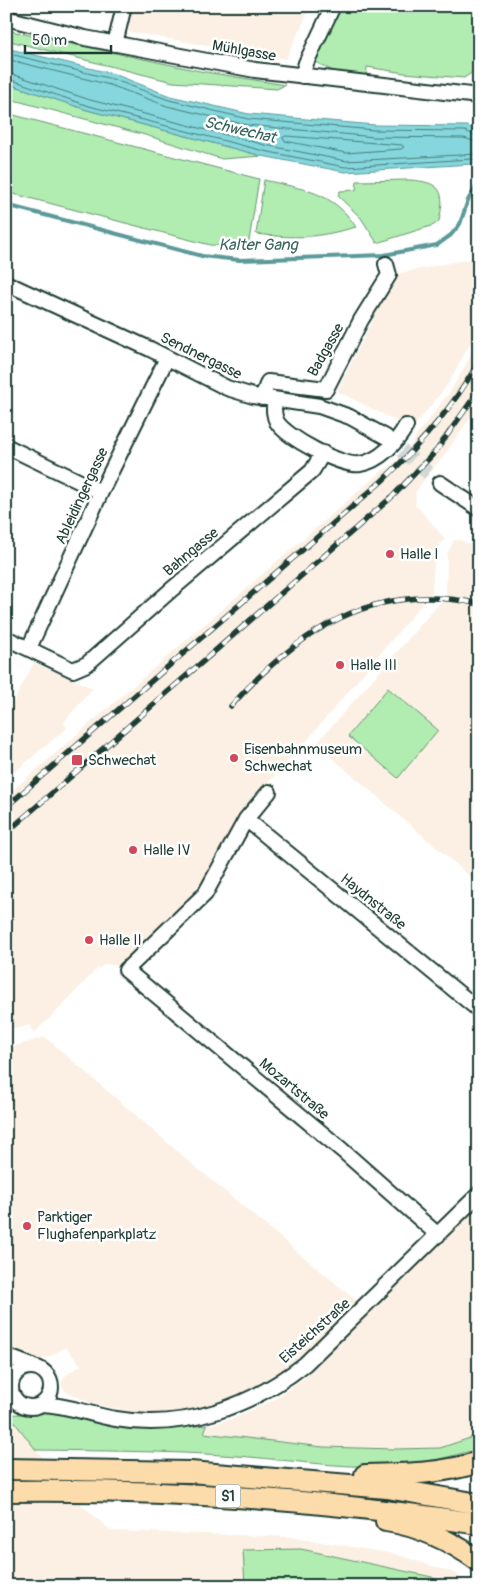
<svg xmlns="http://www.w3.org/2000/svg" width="485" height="1592" font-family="Pangolin,sans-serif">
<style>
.built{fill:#fbf0e3}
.green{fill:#b1ecb1;stroke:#689472}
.water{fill:#85d7dd;stroke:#5c9999}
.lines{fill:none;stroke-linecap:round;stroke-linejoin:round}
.shore{stroke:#487b78;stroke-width:1}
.stream{stroke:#5c9999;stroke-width:4}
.minor-tunnel{stroke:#d2d8d6;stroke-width:14;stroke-dasharray:14 7;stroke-linecap:butt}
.minor-casing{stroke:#1f3d34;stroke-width:18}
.highway-casing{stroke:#1f3d34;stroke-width:24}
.minor{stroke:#fff;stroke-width:14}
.highway{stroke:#fddcac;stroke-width:20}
.rail-casing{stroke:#1f3d34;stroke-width:5.5}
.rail{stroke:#fff;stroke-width:4;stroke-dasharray:11;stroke-linecap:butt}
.poi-dot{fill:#d1495b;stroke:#fff;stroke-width:2}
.labels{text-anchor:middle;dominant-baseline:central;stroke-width:5;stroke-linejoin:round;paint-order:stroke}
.shield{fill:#fff;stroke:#627771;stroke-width:1}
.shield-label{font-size:14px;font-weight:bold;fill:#1f3d34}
.street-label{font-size:15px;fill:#1f3d34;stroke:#fff}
.poi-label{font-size:15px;fill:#1f3d34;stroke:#fff;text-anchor:start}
.water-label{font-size:16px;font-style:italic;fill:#38645e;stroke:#fff}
</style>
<rect width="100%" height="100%" fill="#fff"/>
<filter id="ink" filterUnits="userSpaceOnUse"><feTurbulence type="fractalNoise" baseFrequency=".02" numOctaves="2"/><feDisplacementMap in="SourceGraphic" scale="10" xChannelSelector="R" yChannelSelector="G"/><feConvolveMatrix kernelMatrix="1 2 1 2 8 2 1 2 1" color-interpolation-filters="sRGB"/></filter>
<g filter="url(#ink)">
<!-- built -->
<path class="built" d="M134,6H311L286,59L129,32L128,25Z
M479,257L478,329L448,384L412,429L337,391L396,274Z
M479,342V405L441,460L438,462L416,491L415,507L417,506L445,539L440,544L434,563L432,592L309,738L257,795L231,832L203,887L126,967L105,964L96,970L58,1010L34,1033L29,1025L20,1028H6V796L383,470L390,467L413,443L416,436L450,392Z
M454,540H460L479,548V884L316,744L446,596L447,554Z
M34,663L93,688L64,722L67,728L6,779V716Z
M45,1037L192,1164L358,1302L322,1338L282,1370L232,1399L180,1412L151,1415L93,1404L65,1391L61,1384L65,1376L81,1365L65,1347L50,1357L42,1359L20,1357L6,1348V1049Z
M479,1204V1435L440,1448L394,1449L323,1447L203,1433L208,1425L232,1419L275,1399L308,1375L359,1320Z
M6,1411L74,1498L111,1531L291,1537L395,1554L457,1574L466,1586H6V1525L13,1524L6,1515Z"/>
<!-- green -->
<path class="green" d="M342,6H479V68L464,78L404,73L367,67L366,76L335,72L315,62Z
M6,30L200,71L285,85L277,89L173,82L6,40Z
M6,83L87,110L262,156L222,159L145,135L6,98Z
M6,113L259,179L248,247L210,245L6,192Z
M264,180C302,189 333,191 356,227C315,238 298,239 256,234Z
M410,180C441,182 446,191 439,221L434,225L377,243L361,218L338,196L340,191L356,190L357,181Z
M388,688L438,730L398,778L348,736Z
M47,1411L105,1425L158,1429L207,1425L204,1433L323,1447L394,1449L440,1448L479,1435V1449C451,1456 422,1465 393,1466C336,1469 279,1458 222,1455C160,1451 98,1451 36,1450L9,1415C23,1412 34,1418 47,1411Z
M301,1549L432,1577L443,1586H245L243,1550Z"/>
<!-- water -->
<path class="water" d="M6,48L114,74L170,96L249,114L375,125L467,126L479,132V165L472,164L345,172L262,156L87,110L6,83Z"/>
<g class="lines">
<!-- shore -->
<path class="shore" d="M6,53L112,79L169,100L248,119L374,130L465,131L479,137
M6,59L110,85L167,106L247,125L374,137L464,138L479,143
M6,72L90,100L265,145L346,161L479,154
M6,78L89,106L264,151L345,167L471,159L479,160
M286,136L402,145L404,147L401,149L346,153L285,141L283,138Z"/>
<!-- stream -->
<path class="stream" d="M6,205L202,256L239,260L384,255L437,245L451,235L460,224L468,200L479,182"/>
<!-- minor-tunnel -->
<path class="minor-tunnel" d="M386,437L440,483"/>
<defs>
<path id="minor" d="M6,18L85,38L255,70L479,96
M115,44L124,6
M302,76L306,63L333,6
M6,283L150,349L227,388L253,396L319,406L350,417L386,437
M262,398L268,382L326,389L361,320L389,275L386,264
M274,399C274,407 273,415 277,422C287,438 342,467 360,464C380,461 397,442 406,426
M6,446L101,492
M440,483L479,509
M6,638L73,670L87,664L171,590L312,471L323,453
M29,648L101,492L167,358
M269,792L246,819L205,894L126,970L342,1150L438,1235
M246,819L479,1010
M6,1356L32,1366
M11 1387a20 20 0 1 1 40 0a20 20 0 1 1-40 0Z
M42,1404C69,1405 90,1415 116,1419C184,1431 252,1406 305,1364L479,1194"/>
<path id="highway" d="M6,1469L190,1472L387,1488L479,1504
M365,1475C403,1474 442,1474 479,1462
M6,1491C165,1489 322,1499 479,1524
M386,1521C420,1526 451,1541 479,1561"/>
</defs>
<!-- minor casing -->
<use href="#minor" class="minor-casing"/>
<!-- highway casing -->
<use href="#highway" class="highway-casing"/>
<!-- minor -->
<use href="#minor" class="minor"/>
<!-- highway -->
<use href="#highway" class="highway"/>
<defs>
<path id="rail" d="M231,706C298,631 373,580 479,604
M6,807L382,481C420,445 454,407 479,361
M6,833L394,495L436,451L479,390"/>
</defs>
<!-- rail casing -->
<use href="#rail" class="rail-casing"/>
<!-- rail -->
<use href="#rail" class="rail"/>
</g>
</g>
<!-- markers -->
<g class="poi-dot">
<circle cx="390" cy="554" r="5"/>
<circle cx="340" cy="665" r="5"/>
<circle cx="234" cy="758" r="5"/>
<rect x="71" y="754" width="12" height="12" rx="2.5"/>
<circle cx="133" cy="850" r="5"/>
<circle cx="89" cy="940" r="5"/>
<circle cx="27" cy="1226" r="5"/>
</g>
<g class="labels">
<!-- shield labels -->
<rect class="shield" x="215.5" y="1484.5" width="25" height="23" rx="4"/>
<g class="shield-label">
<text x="228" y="1496">S1</text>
</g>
<!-- street labels -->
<g class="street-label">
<text transform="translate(244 51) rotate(10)">Mühlgasse</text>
<text transform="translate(326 350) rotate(-61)">Badgasse</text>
<text transform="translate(201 356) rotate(26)">Sendnergasse</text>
<text transform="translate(82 496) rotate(-65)">Ableidingergasse</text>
<text transform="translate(191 552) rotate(-40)">Bahngasse</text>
<text transform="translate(373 902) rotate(39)">Haydnstraße</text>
<text transform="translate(294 1089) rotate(40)">Mozartstraße</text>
<text transform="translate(315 1331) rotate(-42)">Eisteichstraße</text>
</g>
<!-- poi labels -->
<g class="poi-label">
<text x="400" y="554">Halle I</text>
<text x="350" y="665">Halle III</text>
<text x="244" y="749">Eisenbahnmuseum<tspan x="244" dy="17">Schwechat</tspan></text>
<text x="88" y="760">Schwechat</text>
<text x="143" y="850">Halle IV</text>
<text x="99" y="940">Halle II</text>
<text x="37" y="1217">Parktiger<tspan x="37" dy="17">Flughafenparkplatz</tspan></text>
</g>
<!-- water labels -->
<g class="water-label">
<text transform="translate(240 130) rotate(13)">Schwechat</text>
<text x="258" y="245">Kalter Gang</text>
</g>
</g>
<!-- margin -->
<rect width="485" height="1592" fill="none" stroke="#fff" stroke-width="25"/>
<rect x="12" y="12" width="460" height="1567" fill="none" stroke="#1f3d34" stroke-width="2" filter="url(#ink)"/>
<!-- scale -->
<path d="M25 45v8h86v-8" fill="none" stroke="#1f3d34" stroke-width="2.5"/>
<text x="32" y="45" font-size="15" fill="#1f3d34" stroke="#ffffff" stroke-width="4" paint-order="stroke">50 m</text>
</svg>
